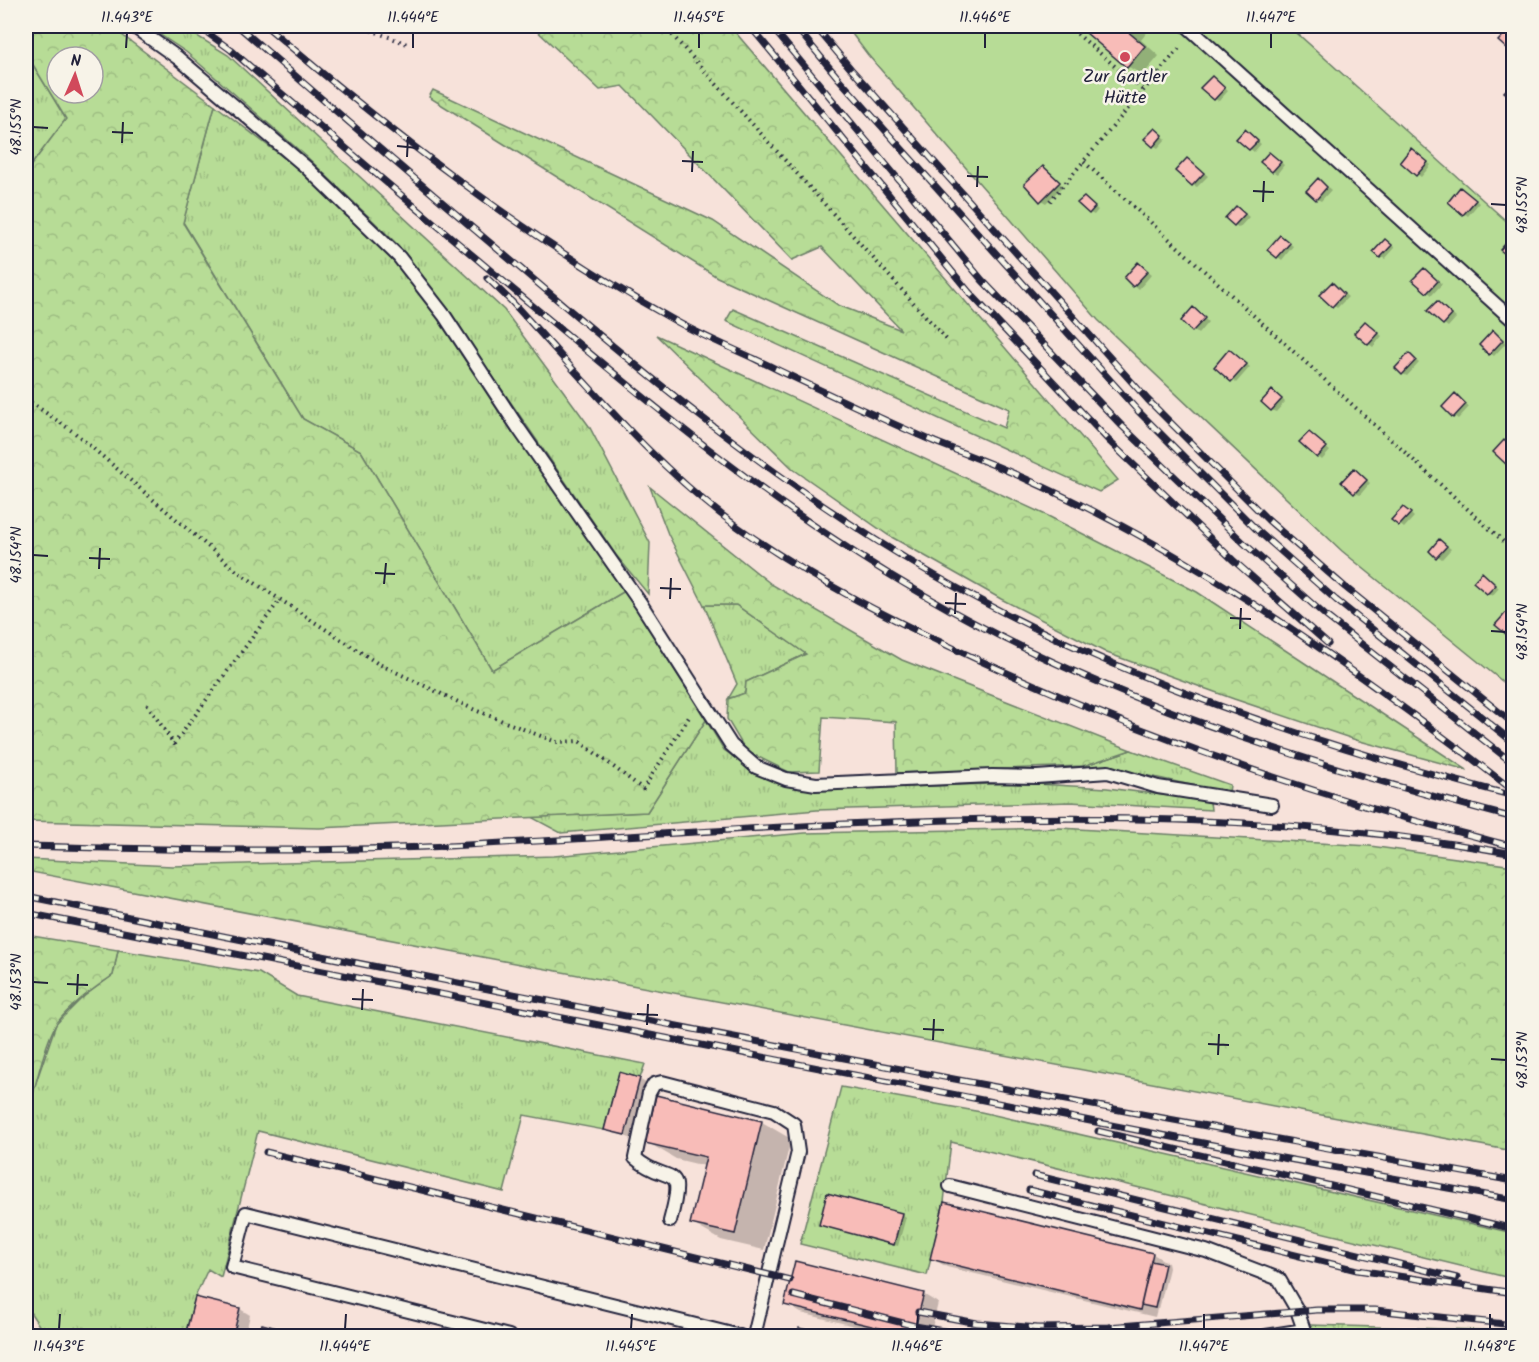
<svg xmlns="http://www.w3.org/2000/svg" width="1539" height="1362" font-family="Kalam,sans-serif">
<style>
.grass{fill:url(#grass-tufts);stroke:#6c7f68;stroke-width:1.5}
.forest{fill:url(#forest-crowns);stroke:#6c7f68;stroke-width:1.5;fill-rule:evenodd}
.garden{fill:#b7dc96;stroke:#6c7f68;stroke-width:1.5}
.shadow{fill:#0003}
.building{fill:#f8bcb8;stroke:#22223b;stroke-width:1.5}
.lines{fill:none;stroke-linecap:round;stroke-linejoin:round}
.lane-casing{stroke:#22223b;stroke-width:16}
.path{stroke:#22223b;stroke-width:4;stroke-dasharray:1.5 4.5;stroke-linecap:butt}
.lane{stroke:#f7f3e8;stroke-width:12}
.rail-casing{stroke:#22223b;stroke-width:7}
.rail{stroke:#f7f3e8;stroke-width:4.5;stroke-dasharray:14;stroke-linecap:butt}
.ticks{fill:none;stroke:#22223b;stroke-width:2}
.poi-dot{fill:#d1495b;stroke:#f7f3e8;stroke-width:2}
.labels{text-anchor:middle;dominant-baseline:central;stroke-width:5;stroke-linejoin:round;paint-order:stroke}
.poi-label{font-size:18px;fill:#22223b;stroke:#f7f3e8}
.neatline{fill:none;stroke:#22223b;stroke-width:2}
.ticks-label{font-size:15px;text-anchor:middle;fill:#22223b}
</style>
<defs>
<pattern id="grass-tufts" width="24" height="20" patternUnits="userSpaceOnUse" patternTransform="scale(1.5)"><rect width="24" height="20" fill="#b7dc96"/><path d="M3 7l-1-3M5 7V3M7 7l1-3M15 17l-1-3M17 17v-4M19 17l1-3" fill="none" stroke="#9dbc82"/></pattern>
<pattern id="forest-crowns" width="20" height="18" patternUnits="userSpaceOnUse" patternTransform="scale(1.5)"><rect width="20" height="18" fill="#b7dc96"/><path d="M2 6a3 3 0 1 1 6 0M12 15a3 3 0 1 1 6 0" fill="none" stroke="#9dbc82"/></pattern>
</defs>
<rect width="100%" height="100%" fill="#f7e2da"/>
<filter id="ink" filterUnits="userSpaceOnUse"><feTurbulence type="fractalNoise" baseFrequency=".0167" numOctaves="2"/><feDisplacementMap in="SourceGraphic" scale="12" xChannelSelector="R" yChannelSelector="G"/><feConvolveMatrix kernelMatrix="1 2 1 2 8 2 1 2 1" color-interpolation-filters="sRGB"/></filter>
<g filter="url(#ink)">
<!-- grass -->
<path class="grass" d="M147,26H181L228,55L504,310L589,426L650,543L648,594L616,555L447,310L398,245L308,158L186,52Z
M26,62L32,63L66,119L26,172Z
M215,105L305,174L394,257L427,301L625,591L492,670L361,451L303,419L183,222Z
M704,605H736L806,654L746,682L745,693L728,699L737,684Z
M706,720L724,750L755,772L816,790L1019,783L1107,788L1210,801L1211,810L1070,802L817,810L561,833L531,817L647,812Z
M1131,750L1230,785L1229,793L1116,769L1083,766Z
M118,950L259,973L297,996L645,1064L640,1078L619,1073L604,1130L524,1115L504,1192L258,1131L221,1277L208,1269L195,1297L185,1336H46L30,1312L26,1311V1124L34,1088L56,1024L84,996L113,975Z
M841,1087L981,1112L1513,1233L1514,1279L951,1142L944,1202L927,1275L800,1244Z
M1310,1325L1513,1331V1336H1318Z"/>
<!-- forest -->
<path class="forest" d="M26,26H110L215,105L183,223L303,419L361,451L492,670L625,591L706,720L647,812L319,828L26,821V172L66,119L32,63L26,62ZM57,57H93V93H57Z
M532,26H730L1118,480L1099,492L726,321L733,309L1004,428L1009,409L717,277L429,97L433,90L713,221L838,305L901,330L822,247L792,260L623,86L600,90Z
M656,335L1048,516L1197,592L1467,770L1356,740L1234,699L1107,653L1001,599L888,535L793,469Z
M650,487L771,584L902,660L1131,750L1083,766L897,773L896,722L823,717L819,771L789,772L746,751L727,719L728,699L745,693L746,682L806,654L736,605H704L668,534Z
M1060,828L1370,846L1513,866V1151L26,871V859L172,866L554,856L805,833Z
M26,935L118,950L113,975C94,989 71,1004 57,1023C45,1040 31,1102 26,1124Z"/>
<!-- garden -->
<path class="garden" d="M846,26H1289L1513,227V690L1342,551L1098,320L868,55Z"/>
<!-- shadow -->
<path class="shadow" d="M1080,26H1142L1148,31L1141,40L1159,56L1143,75L1127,66Z
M1216,80L1228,91L1219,101L1214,99Z
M1159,132L1166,139L1158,148L1153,145Z
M1249,134L1261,144L1254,152L1238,139Z
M1416,152L1431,165L1421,177L1417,174Z
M1270,153L1284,165L1277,174L1272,171Z
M1187,159L1208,176L1197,187L1193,185Z
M1044,168L1063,186L1046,203L1041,200Z
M1322,182L1331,190L1321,201L1317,199Z
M1465,191L1479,203L1468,216L1464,213Z
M1084,198L1098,210L1094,215L1090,213Z
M1241,210L1249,217L1239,228L1235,225Z
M1285,240L1293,246L1282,260L1278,257Z
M1390,243L1395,248L1385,259L1381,257Z
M1139,264L1152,274L1139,289L1126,278Z
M1428,272L1442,284L1432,295L1428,292Z
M1332,284L1348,297L1337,308L1333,305Z
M1442,305L1456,318L1448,327L1444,324Z
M1198,312L1208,322L1198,334L1183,321Z
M1366,323L1382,336L1373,347L1369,344Z
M1497,335L1506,343L1494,356L1490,353Z
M1230,351L1250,367L1236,383L1216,367Z
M1409,355L1419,363L1407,376L1403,374Z
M1277,394L1285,402L1276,412L1271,410Z
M1459,398L1469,407L1458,419L1454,416Z
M1309,433L1330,451L1322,460L1301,442Z
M1359,473L1370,483L1360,495L1355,493Z
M1408,511L1414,517L1404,528L1393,519Z
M1440,541L1451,549L1442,559L1431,551Z
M1486,576L1499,588L1492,596L1488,593Z
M1514,612V635L1512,636L1508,634Z
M639,1079L649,1085L635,1140L606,1129Z
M657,1097L762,1122L791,1139L764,1250L721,1240L691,1223L705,1166L676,1159L647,1142Z
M945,1204L1153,1254L1168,1263L1169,1268L1159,1309H1157L1155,1317L947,1267L931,1258Z
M902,1214L906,1217L898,1246L820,1225Z
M923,1294L938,1303L930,1336H895L801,1313L786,1304Z
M196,1299L240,1309L250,1315L245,1336H187Z
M263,1325L300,1336H260Z"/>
<!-- building -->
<path class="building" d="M1078,26H1130L1126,30L1145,46L1127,68Z
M1512,26H1514V55L1498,41Z
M1212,76L1225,88L1214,100L1200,88Z
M1514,82V100L1504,92Z
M1155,128L1163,135L1153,147L1144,139Z
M1245,129L1258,141L1249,150L1236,139Z
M1411,148L1428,162L1416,176L1400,162Z
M1269,152L1281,162L1272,172L1260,162Z
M1187,158L1204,173L1192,186L1175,171Z
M1043,166L1060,182L1040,202L1024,184Z
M1318,178L1327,187L1316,200L1306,191Z
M1460,187L1476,200L1463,215L1448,202Z
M1084,197L1095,207L1089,214L1077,203Z
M1236,206L1245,214L1234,226L1225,218Z
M1514,234V261L1500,250Z
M1280,235L1290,243L1277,258L1267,250Z
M1385,239L1392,245L1380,258L1373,252Z
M1138,262L1148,271L1133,287L1124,278Z
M1424,268L1438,281L1427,293L1412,280Z
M1332,282L1344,294L1332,307L1319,295Z
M1437,301L1452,315L1443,325L1427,311Z
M1193,307L1205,318L1192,332L1181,321Z
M1365,321L1379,333L1368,345L1354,333Z
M1493,330L1503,340L1489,355L1479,345Z
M1229,349L1247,364L1231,382L1214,367Z
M1409,353L1416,360L1402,375L1395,368Z
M1272,390L1282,399L1271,411L1261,402Z
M1455,393L1466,404L1453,418L1442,407Z
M1309,432L1327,447L1317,458L1299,442Z
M1504,440L1514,449V459L1508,466L1493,452Z
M1354,468L1367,480L1354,494L1341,482Z
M1403,507L1411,513L1399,526L1391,520Z
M1439,539L1447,546L1436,558L1429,551Z
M1482,572L1496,585L1487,594L1473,582Z
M1510,608L1514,611V628L1507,635L1495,625Z
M619,1072L640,1078L625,1135L604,1130Z
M656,1095L762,1121L735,1234L690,1224L706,1157L645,1143Z
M827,1193L902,1213L894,1245L819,1225Z
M944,1202L1153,1253L1140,1310L930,1259Z
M795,1261L924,1293L913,1336L784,1305Z
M1151,1261L1165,1264L1155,1308L1141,1305Z
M195,1297L240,1308L233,1336H185Z
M262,1324L306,1336H258Z
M799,1328L830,1336H797Z"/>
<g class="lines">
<defs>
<path id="lane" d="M133,26L178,58L306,167L399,257L444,315L519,429L641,604L731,745L756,767L786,779L816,784L992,776L1037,777L1108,772L1158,787L1272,805
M1187,26L1514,321
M950,1186L1206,1251L1279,1279L1297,1310L1306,1336
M670,1221C687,1159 668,1187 635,1158L649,1093L654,1084L662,1082L774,1111L794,1124L798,1152L754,1336
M509,1336L232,1267L246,1213L740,1336
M1266,1336L1304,1330"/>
</defs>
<!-- lane casing -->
<use href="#lane" class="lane-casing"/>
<!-- path -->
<path class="path" d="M360,26L410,45
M664,26L947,340
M1068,26L1144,91
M1084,162L1514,551
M1050,201L1181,46
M26,399L75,433L238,572L377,663L475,710L556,742L579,741L643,789L691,714
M147,704L174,744L279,601"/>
<!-- lane -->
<use href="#lane" class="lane"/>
<defs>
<path id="rail" d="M198,26L231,50C325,131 420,211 515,291C648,402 773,508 924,595C1106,701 1311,765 1514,818
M238,26C331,107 425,188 520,268C651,380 784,489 934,575C1114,678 1313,744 1514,796
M266,26C393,134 525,237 672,319C698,334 727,346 755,359C814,387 874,416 935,442C965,454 996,465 1026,479C1184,549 1326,649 1463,752
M750,26L969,292L1110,442L1233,560L1328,644
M771,26L982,280L1122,426L1246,545L1326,616L1514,764
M795,26L839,79L1138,411L1258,531L1336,600L1514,743
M815,26L851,69L1148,400L1268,520L1345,587L1514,724
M487,278L511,301C583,378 652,465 738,527C814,581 898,623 983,662C1105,718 1230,765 1358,804C1408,820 1460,832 1510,846
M1457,747L1514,791
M26,846C173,850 320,853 467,845C816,827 1167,791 1514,854
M26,896C520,997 1016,1094 1514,1181
M26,913L1244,1151L1514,1200
M1098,1131L1514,1229
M266,1152L790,1280
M1034,1175L1457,1278
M1029,1190L1357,1270L1514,1293
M793,1295L915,1326L972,1336
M918,1312L977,1323L1038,1328L1108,1327L1317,1310H1375L1514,1325"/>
</defs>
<!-- rail casing -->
<use href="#rail" class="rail-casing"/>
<!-- rail -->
<use href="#rail" class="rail"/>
</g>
</g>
<!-- ticks -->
<path class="ticks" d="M126,48L127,33M413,48V33M699,48V33M985,48V33M1271,48V33M33,127L48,128M112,132L133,133M122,143L123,122M397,146L418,148M407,157L408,137M682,161L703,162M692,172L693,151M967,176L988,177M977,187L978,166M1253,191L1274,192M1263,202L1264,181M1491,204L1506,205M33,555L48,556M89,558L110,559M99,569L100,548M375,573L395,574M384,584L386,563M660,588L681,589M670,599L671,578M945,603L966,604M955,614L956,593M1230,618L1251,619M1240,629L1241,608M1491,631L1506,632M33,982L48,983M67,984L88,985M77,995L78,974M352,999L373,1000M362,1010L363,989M637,1014L658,1015M647,1025L648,1004M923,1029L944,1030M933,1040L934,1019M1208,1044L1229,1045M1218,1055L1219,1034M1491,1059L1506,1060M59,1329L60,1314M345,1329L346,1314M631,1329L632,1314M917,1329L918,1314M1204,1329V1314M1490,1329V1314"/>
<!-- markers -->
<circle class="poi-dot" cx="1125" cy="57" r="6"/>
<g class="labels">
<!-- poi labels -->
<g class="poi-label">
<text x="1125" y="77">Zur Gartler<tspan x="1125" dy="21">Hütte</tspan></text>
</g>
</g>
<!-- margin -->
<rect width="1539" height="1362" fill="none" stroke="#f7f3e8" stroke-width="66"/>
<!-- north arrow -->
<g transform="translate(75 75) rotate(3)"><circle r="28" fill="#f7f3e8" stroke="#a29fa3" stroke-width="1.5"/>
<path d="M0-4.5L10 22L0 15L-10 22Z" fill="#d1495b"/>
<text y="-9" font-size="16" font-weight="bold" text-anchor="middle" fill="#22223b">N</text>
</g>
<rect x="33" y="33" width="1473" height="1296" class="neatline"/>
<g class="ticks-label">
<text x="127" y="22">11.443°E</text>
<text x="413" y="22">11.444°E</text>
<text x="699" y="22">11.445°E</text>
<text x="985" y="22">11.446°E</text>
<text x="1271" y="22">11.447°E</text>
<text transform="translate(16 127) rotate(-90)" y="5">48.155°N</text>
<text transform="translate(1522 205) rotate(-90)" y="5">48.155°N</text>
<text transform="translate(16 555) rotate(-90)" y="5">48.154°N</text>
<text transform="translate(1522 632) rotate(-90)" y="5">48.154°N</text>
<text transform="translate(16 982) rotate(-90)" y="5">48.153°N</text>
<text transform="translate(1522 1060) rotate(-90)" y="5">48.153°N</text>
<text x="59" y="1351">11.443°E</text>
<text x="345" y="1351">11.444°E</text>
<text x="631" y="1351">11.445°E</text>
<text x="917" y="1351">11.446°E</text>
<text x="1204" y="1351">11.447°E</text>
<text x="1490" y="1351">11.448°E</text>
</g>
</svg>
